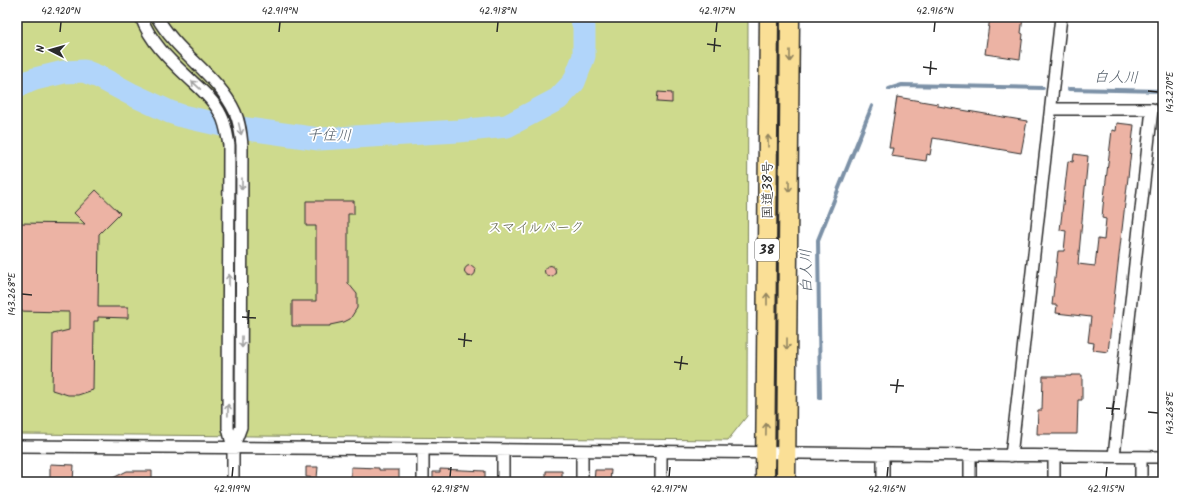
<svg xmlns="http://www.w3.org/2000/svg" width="1180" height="499" font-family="Kalam,'Klee One',sans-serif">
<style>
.green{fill:#ceda8d;stroke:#7c825c}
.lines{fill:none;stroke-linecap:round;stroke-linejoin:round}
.stream{stroke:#7b91a7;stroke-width:4}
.river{stroke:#b1d5fa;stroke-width:23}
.building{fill:#ecb3a4;stroke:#2b2b2b}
.minor-casing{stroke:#2b2b2b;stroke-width:14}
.trunk-casing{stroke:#2b2b2b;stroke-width:21}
.minor{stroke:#fff;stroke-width:11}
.trunk{stroke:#fadf96;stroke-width:18}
.oneway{stroke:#928560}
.oneway2{stroke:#a0a0a0}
.ticks{fill:none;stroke:#2b2b2b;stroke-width:1.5}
.labels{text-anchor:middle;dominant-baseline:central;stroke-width:3.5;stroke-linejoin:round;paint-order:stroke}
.shield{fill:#fff;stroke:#6b6b6b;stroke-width:1}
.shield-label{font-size:13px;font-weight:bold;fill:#2b2b2b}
.street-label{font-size:14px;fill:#2b2b2b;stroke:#fff}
.park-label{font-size:14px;fill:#5c6048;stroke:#fff}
.water-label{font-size:15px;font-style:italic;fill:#535e69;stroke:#fff}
.neatline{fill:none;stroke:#2b2b2b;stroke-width:1.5}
.ticks-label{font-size:10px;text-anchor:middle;fill:#2b2b2b}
</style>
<rect width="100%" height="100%" fill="#fff"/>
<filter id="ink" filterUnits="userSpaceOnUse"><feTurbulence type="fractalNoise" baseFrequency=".025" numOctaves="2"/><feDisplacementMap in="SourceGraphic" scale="8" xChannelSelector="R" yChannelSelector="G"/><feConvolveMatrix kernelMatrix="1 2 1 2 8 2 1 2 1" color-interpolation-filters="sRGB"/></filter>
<g filter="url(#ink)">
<!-- green -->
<path class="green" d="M17,17H748L747,416L728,440L17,434Z"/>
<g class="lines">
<!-- stream -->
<path class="stream" d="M889,89L902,85L1043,88
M1069,89L1163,91
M820,398L818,240L872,106"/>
<!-- river -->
<path class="river" d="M17,86L35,79L64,72L84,71L99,77L131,94L170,112L182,116L226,126L319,139L459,131L507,126L558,99L574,82L584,56V27L581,17"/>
</g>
<!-- building -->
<path class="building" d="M990,17H1023L1021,33L1023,34L1020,59L985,54Z
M658,92L672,93V103L657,102Z
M897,97L938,104V106L1027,121L1021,153L933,138L930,155L927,154L926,161L891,156L893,148H889Z
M1117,123L1134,125L1108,352L1093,350L1094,343L1088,342L1091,317L1056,313L1057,305H1052L1058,251H1064L1066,231L1060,230L1068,161L1073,162L1074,154L1088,156L1078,264L1095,266L1098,239L1104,240L1106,219L1102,218L1103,206L1112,130L1116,131Z
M96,190L120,213L99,234L98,307H128V318L98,317V321H94L93,390L78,395H68L52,390L53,334L69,330V312L17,311V223L85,224L74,213Z
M306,201H354V214H348V283L357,294V308L350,319L344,322L330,325V326H292V301H316V226H306Z
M544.5 271a5.5 5.5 0 1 1 11 0a5.5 5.5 0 1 1-11 0Z
M464.5 271a5.5 5.5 0 1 1 11 0a5.5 5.5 0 1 1-11 0Z
M1071,375H1082V400H1078L1077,434H1037L1038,410H1042L1043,376H1071Z
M50,464L74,465L73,482H50Z
M306,467H318L317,478L306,477Z
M351,467L379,468V470H399V482H351Z
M440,469L485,471V482H433V472H440Z
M595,470H611L610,482H594Z
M127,471H152V482H105Z
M546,471H562V482H546Z"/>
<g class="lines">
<defs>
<path id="minor" d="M141,17C151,44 173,63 193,82C203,91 215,102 221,115C226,124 227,135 229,145L228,428L233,448V482
M157,17C177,53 218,75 235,112C240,123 241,134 242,145L241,427L233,448
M1051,109H1152L1114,456
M17,446L430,449L1163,457
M1011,456L1061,17
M423,482V449
M503,482V450
M582,482V451
M661,482V451
M883,482V454
M970,482V456
M1054,482V456
M1141,482V457"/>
<path id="trunk" d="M765,482L769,17
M786,482L790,17"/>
</defs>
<!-- minor casing -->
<use href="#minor" class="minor-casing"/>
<!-- trunk casing -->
<use href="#trunk" class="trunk-casing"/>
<!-- minor -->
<use href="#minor" class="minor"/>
<!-- trunk -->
<use href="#trunk" class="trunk"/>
</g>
<!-- one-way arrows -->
<defs><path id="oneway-shaft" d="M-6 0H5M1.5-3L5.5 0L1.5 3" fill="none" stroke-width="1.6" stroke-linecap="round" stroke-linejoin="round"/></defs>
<g class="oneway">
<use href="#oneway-shaft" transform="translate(790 56) rotate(90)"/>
<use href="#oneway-shaft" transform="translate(768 141) rotate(-90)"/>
<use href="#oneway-shaft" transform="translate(789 186) rotate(90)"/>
<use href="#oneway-shaft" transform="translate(767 299) rotate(-90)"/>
<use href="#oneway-shaft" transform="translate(787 344) rotate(90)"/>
<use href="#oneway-shaft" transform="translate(766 429) rotate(-89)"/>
</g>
<g class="oneway2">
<use href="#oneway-shaft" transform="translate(196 85) rotate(-137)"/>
<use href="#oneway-shaft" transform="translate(240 129) rotate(77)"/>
<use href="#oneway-shaft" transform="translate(242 184) rotate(90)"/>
<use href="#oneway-shaft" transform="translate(229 280) rotate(-90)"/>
<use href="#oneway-shaft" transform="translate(242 342) rotate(90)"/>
<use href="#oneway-shaft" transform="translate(228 410) rotate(-89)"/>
</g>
</g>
<!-- ticks -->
<path class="ticks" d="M60,32L61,22M279,32L280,22M497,32L498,22M716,32L717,22M934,32L935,22M707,44L721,46M714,52L715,38M923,67L937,69M930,75L931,61M1148,91L1158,92M22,294L32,295M242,317L256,318M248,324L249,310M458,339L472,341M464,347L465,333M674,362L688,364M680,370L682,356M890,385L904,386M896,393L898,379M1106,408L1120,409M1148,412L1158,413M1112,415L1114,401M232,477L233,467M450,477L451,467M669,477L670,467M887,477L888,467M1106,477L1107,467"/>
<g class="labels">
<!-- shield labels -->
<rect class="shield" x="755" y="239" width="24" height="22" rx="3"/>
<g class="shield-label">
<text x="767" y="250">38</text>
</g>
<!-- street labels -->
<g class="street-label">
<text transform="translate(768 190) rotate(-90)">国道38号</text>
</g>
<!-- park labels -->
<g class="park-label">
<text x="536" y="228">スマイルパーク</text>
</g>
<!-- water labels -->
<g class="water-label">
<text transform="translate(1116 78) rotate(1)">白人川</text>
<text transform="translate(329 136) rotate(1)">千住川</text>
<text transform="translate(807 271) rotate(-91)">白人川</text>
</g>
</g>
<!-- margin -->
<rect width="1180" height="499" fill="none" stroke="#fff" stroke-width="44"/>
<!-- north arrow -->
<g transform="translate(50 50) rotate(276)" stroke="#ffffff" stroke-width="3" paint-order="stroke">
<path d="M0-3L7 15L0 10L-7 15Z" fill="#2b2b2b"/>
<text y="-6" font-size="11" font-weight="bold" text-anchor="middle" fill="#2b2b2b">N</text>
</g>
<rect x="22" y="22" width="1136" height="455" class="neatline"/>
<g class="ticks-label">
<text x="61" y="14">42.920°N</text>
<text x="280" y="14">42.919°N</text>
<text x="498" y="14">42.918°N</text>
<text x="717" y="14">42.917°N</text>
<text x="935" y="14">42.916°N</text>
<text transform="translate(1169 92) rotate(-90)" y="4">143.270°E</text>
<text transform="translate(11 294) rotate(-90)" y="4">143.268°E</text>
<text transform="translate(1169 413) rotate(-90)" y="4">143.268°E</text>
<text x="232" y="492">42.919°N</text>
<text x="450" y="492">42.918°N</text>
<text x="669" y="492">42.917°N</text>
<text x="887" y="492">42.916°N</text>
<text x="1106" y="492">42.915°N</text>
</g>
</svg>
